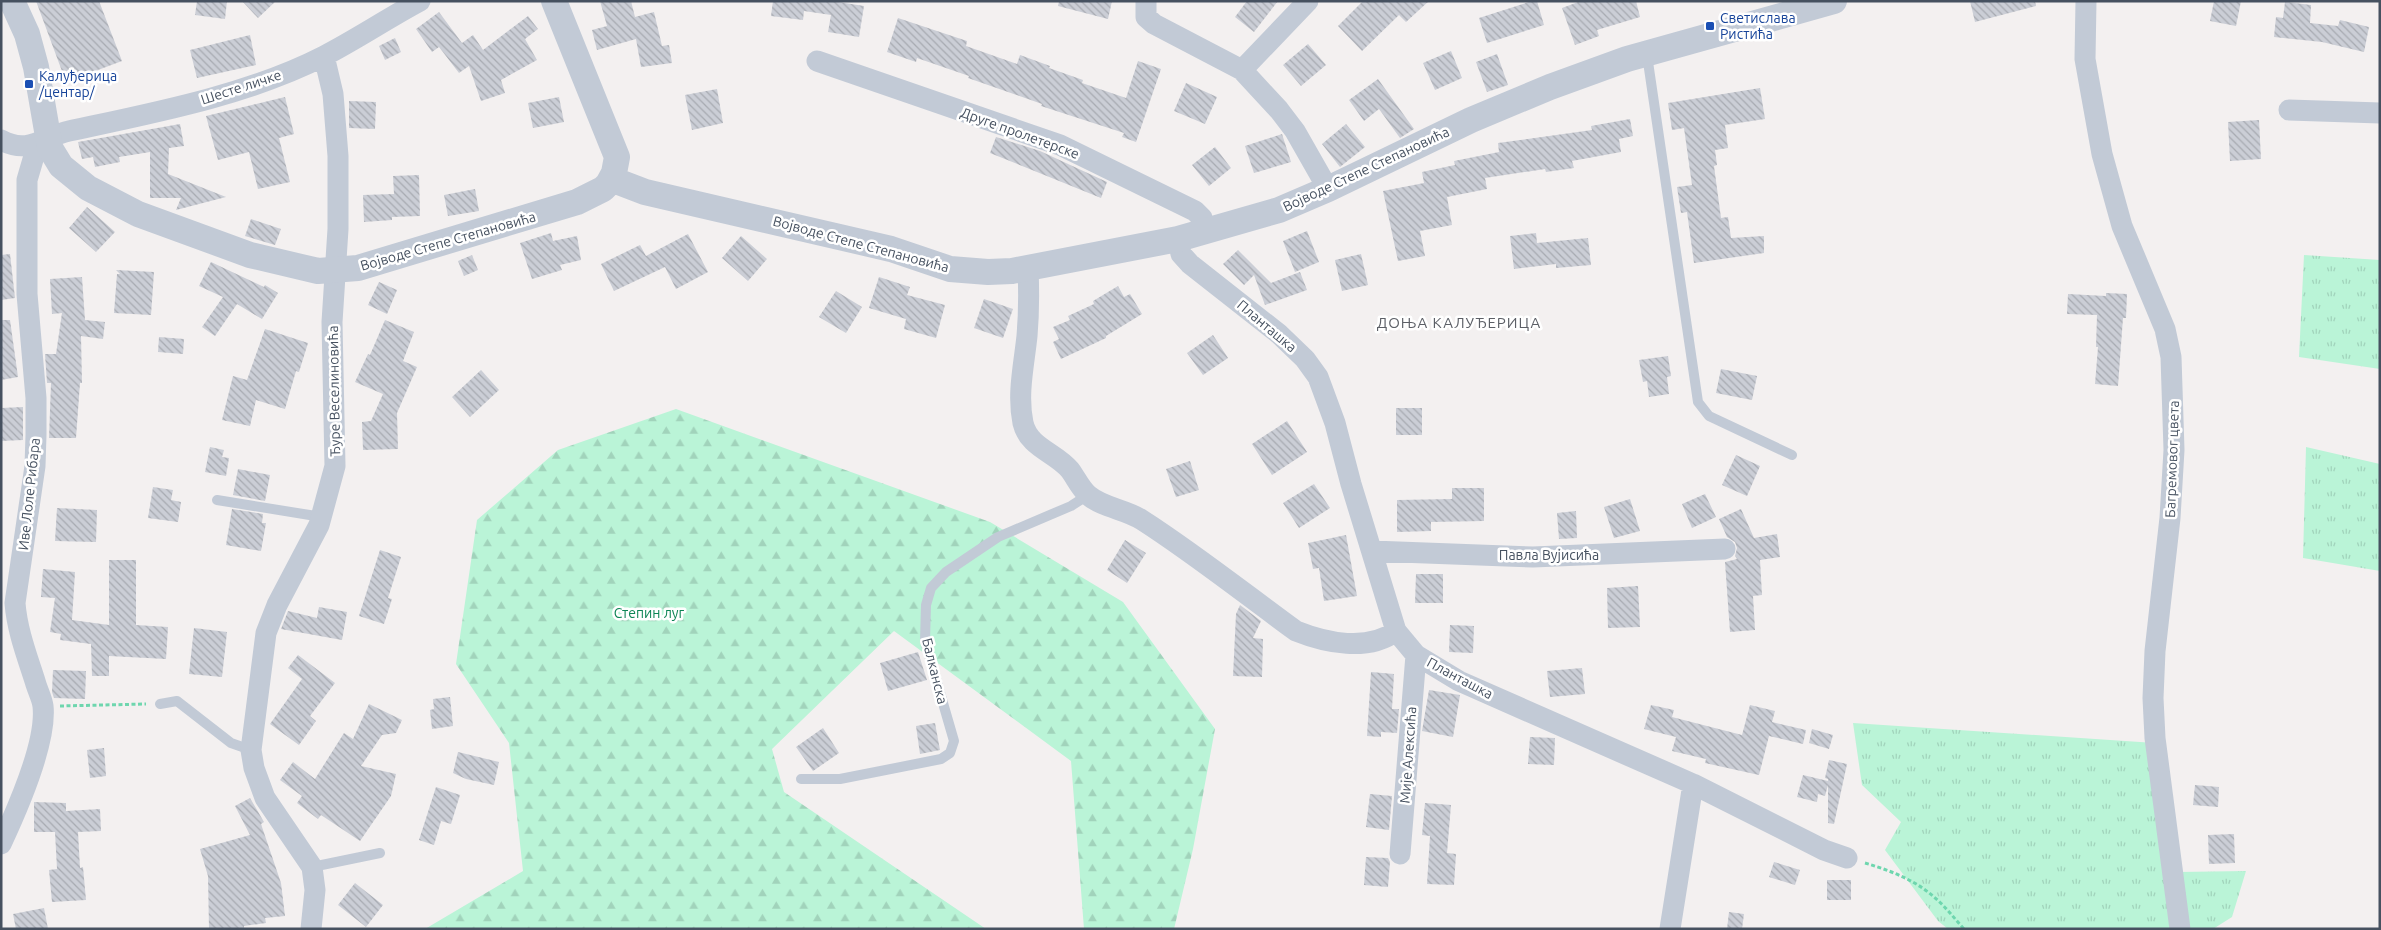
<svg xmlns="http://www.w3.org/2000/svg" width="2381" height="930" font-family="Ubuntu,sans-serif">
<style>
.grass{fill:url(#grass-tufts)}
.forest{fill:url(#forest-firs)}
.building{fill:url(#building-back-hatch)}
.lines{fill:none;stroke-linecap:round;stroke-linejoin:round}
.path{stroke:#6ed6ae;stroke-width:3;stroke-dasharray:4 2.5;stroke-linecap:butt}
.service{stroke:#c2cad6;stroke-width:10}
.minor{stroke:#c2cad6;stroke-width:21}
.tertiary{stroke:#c2cad6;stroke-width:26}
.transit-dot{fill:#1a4fb4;stroke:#fff;stroke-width:2}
.labels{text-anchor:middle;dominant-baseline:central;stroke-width:5;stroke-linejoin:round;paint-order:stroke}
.transit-label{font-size:14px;fill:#164399;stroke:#fff;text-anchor:start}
.street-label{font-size:14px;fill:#465160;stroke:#fff}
.park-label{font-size:14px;fill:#0d8555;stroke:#fff}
.neighbourhood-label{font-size:15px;letter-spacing:1px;fill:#5c5f66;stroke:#fff}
</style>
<defs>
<pattern id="grass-tufts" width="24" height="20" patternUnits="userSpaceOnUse" patternTransform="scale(1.25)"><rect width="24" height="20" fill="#baf4d7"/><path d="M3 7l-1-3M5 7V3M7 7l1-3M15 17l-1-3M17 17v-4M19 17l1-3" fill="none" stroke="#a1d3bb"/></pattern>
<pattern id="forest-firs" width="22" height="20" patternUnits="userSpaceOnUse" patternTransform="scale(1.25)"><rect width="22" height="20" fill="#baf4d7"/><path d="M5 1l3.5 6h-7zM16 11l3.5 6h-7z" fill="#a1d3bb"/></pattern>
<pattern id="building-back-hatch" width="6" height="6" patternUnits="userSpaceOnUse" patternTransform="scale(1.25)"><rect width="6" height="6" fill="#cbced6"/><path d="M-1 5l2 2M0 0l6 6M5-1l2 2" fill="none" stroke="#a7aab1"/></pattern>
</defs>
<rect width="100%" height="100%" fill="#f3f0f0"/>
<!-- grass -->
<path class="grass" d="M2304,255L2380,260V369L2299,357Z
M2306,447L2380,464V571L2303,558Z
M1853,723L2155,743L2178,872L2246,871L2232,917L2213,929H1948L1938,921L1885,850L1901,822L1862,785Z"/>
<!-- forest -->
<path class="forest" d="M676,409L990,522L1123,602L1215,729L1193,849L1174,929H1084L1071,761L894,631L772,749L784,792L986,929H425L523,871L509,743L456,664L477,520L558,450Z"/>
<!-- building -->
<path class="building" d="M36,1H99L122,61L66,82Z
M197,1H227L225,19L195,15Z
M242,1H276L258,18Z
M600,1H631L635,17L654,12L662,46L669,45L672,63L641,67L636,39L597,50L592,30L607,26Z
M773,1H832L864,6L859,37L828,32L831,15L804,11L803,20L771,16Z
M1059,1H1112L1108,19L1058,6Z
M1247,1H1278L1254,32L1235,17Z
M1363,1H1429L1406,22L1399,15L1362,51L1338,26Z
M1532,1H1537L1544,25L1487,43L1479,18Z
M1581,1H1636L1640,17L1597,30L1599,36L1575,45L1562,8Z
M1970,1H2035L2036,6L1975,22Z
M2214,1H2241L2236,26L2210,21Z
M2285,2L2311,5L2310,23L2338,26L2340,20L2369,27L2364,52L2322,42L2274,37L2276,17L2283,18Z
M439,12L462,43L473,35L483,50L528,16L538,29L525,39L537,60L501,80L505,93L481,101L469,66L459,73L439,47L432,52L416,29Z
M898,18L967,41L966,46L1017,64L1020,55L1050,66L1049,68L1083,80L1082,83L1126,98L1138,61L1161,69L1136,142L1122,137L1124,133L1041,106L1042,104L968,78L969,76L917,58L916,62L887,52Z
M250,35L256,65L197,78L190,50Z
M395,38L401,52L385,60L379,46Z
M1308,44L1326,65L1301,86L1283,65Z
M1451,51L1462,78L1435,90L1423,63Z
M1497,54L1508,85L1487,92L1476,62Z
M1378,79L1414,129L1400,138L1379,109L1364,121L1349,100Z
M1186,83L1217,97L1205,124L1174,111Z
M1760,88L1765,119L1725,125L1728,148L1715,150L1717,165L1714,166L1721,218L1728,217L1731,238L1764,236V253L1694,263L1687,212L1681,213L1677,187L1692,185L1684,128L1672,130L1668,103Z
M717,89L723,123L692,130L685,95Z
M285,97L294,134L279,138L290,182L258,189L249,152L218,160L206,116Z
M559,97L564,122L533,128L528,103Z
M349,101L376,102L375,129L349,128Z
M1630,119L1633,136L1619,139L1621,152L1572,161L1574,168L1546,172L1545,169L1485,178L1487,189L1447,197L1452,225L1420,231L1425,256L1398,261L1383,191L1424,183L1422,172L1455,165L1454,161L1499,152L1498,143L1592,130L1591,126Z
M2259,120L2261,159L2230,161L2228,122Z
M180,124L184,146L169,148L168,174L226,197L176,210L181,198H150V152L119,157L120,162L95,167L93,157L82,159L78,142Z
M1346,124L1365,147L1340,167L1322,144Z
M1282,134L1291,162L1254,173L1245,146Z
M996,137L1040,151L1107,182L1101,198L990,153Z
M1215,147L1231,168L1209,186L1192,165Z
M419,175L420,216L392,217V220L364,222L363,195L394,194L393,176Z
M475,189L479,211L448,216L444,195Z
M87,207L115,232L96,252L69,228Z
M251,219L281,229L275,245L245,236Z
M1307,231L1319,262L1295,272L1283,241Z
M551,233L553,241L577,236L581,260L560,265L562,270L532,279L520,243Z
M1536,233L1537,243L1588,238L1591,265L1556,268V264L1514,269L1510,236Z
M688,234L708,272L676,289L665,267L614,291L601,264L640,245L646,256Z
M741,236L767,259L748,281L722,258Z
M1238,250L1271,283L1300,272L1307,290L1265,305L1254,275L1244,285L1223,264Z
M10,254L15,298L1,300V255Z
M1361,254L1368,285L1342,291L1335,260Z
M472,255L478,270L464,276L458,261Z
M211,262L264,287L265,285L278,293L262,319L237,304L215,336L202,327L223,297L199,286Z
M116,270L154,272L151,315L114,313L117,274H120Z
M82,277L85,320L105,322L103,339L81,336L82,383H80L76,438H49L51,383H47L45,354H56L62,313L52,314L50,279Z
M879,277L910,287L907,295L945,305L936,338L904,329L906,319L869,308Z
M379,282L397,290L387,314L368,305Z
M1118,286L1124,297L1130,294L1142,314L1106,336V338L1061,359L1053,342L1059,339L1053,327L1070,320L1068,316L1094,304L1093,301Z
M836,291L862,307L846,333L819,317Z
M2106,293L2127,294L2126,318H2123L2118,386L2095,384L2098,347H2096L2097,315L2067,314L2068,294L2106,296Z
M984,299L1013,309L1003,338L974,328Z
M1,320H10L18,377L1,380Z
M385,320L414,332L403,361L417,367L397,413L398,449L363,450L362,422L371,421L383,394L355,382L368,354L370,355Z
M265,329L308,343L299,372L296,371L285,409L256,400L250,426L222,420L233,376L247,380Z
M1213,335L1228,358L1203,375L1187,353Z
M159,337L184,339L183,354L158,352Z
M1668,356L1671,376L1667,377L1669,394L1649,397L1647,381L1643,382L1639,360Z
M1721,369L1757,376L1752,400L1716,393Z
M481,370L499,390L470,417L452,397Z
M23,407V440L1,441V408Z
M1396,408H1422V435H1396Z
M1287,421L1307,452L1272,475L1252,444Z
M210,447L224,450L222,457L229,458L226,476L205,472Z
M1736,455L1760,466L1747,496L1722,485Z
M1190,461L1199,490L1176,497L1166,469Z
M238,469L270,475L265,501L233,495Z
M1314,484L1330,508L1299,528L1283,503Z
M153,487L173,490L171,500L181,502L178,522L148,518Z
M1452,488H1484V521L1431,522V531L1397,532V500L1452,499Z
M1705,494L1716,517L1692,528L1682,504Z
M1630,499L1640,531L1614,538L1604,507Z
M57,508L97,510L96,542L55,541Z
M232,509L263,514L262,523H266L261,551L226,545Z
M1741,509L1754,538L1777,534L1780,557L1760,560L1762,595L1753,596L1755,630L1730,632L1725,562L1737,559L1735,556L1737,548L1735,542L1727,537L1719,519Z
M1576,511L1577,538L1559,539L1557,513Z
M1346,535L1357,596L1324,601L1319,568L1313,569L1308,543Z
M1125,540L1146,553L1127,583L1107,570Z
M380,550L401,557L388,598L392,599L384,624L359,616Z
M109,560H136V625L168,627L166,659L109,656V676H92L91,644L60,640L61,634L50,632L55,598L41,597L43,569L75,572L72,620L109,625Z
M1416,574H1443V603H1415Z
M1638,586L1640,627L1608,628L1607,588Z
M1240,605L1261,621L1253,638L1263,639L1262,677L1233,676L1236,614Z
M319,607L347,612L342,640L281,629L288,611L317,618Z
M1450,625L1474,626L1473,653L1449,652Z
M194,628L227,632L222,677L189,674Z
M918,652L927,680L888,691L880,663Z
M298,655L335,683L310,716L316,721L299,745L270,724L302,679L288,668Z
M1582,668L1585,694L1550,697L1547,671Z
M53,670L86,671L85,699L54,698L52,692Z
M1371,672L1394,674L1392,709H1399L1397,733L1381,732V737L1367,736Z
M1429,690L1460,695L1453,737L1422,731Z
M450,697L453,726L432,729L430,710L434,709L433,699Z
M369,704L402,720L396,733L382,735L361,766L396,774L391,796L360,841L321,815L318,819L297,803L302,796L280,780L293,762L315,779L344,733L353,739Z
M1651,705L1674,710L1672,717L1742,735L1750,705L1775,711L1772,722L1806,730L1803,744L1769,736L1759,775L1705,763L1706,759L1672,751L1676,737L1644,729Z
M935,723L940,750L920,754L916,726Z
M823,728L839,753L813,771L796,747Z
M1812,729L1833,735L1829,749L1809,743Z
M1530,737L1555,738L1554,765L1528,764Z
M104,748L106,776L90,778L87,750Z
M458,752L499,762L494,785L466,779L453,773Z
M1829,760L1847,764L1834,824L1828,823V785L1825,796L1818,794L1817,802L1797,797L1803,775L1828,781V779L1825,778Z
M2195,785L2219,787L2218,807L2193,805Z
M436,787L460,795L451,824L441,821L434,845L419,840Z
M1370,794L1392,796L1389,830L1366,827Z
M250,798L264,822L261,824L281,883L285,916L265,918L266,923L244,926V929H209L208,876L200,849L250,835L235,806Z
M34,802L66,803V811L100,809L101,831L78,832L80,868L83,867L86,900L52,902L49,870L57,869L55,832H34Z
M1425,803L1451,805L1447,853L1456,854L1454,885L1427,884L1430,836L1422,835Z
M2234,834L2235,863L2209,864L2208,835Z
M1366,857L1388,858L1390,862L1388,887L1364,885Z
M1774,862L1800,870L1795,885L1769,877Z
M1827,880H1851V900H1827Z
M355,883L383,905L366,927L338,905Z
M44,908L48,929H16L13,914Z
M1729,912L1744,914L1742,929H1727Z"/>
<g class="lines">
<!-- path -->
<path class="path" d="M60,706L146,704
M1865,863C1889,870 1915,880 1934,897C1945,906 1954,918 1964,929"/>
<!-- service -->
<path class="service" d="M1647,55L1698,402L1709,416L1792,455
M217,500L322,517
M160,704L177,701L231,743L251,750
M801,779H840L941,759L950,753L954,741L925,641L926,605L931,588L946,572L998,537L1071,506L1088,495
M312,867L380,853"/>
<!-- minor -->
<path class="minor" d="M1146,1V17L1154,24L1242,70L1279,110L1295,131L1328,189
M2086,1L2085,59L2102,154L2122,226L2165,329L2171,357L2174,450L2170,518L2155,651L2153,698L2155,738L2180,929
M817,61L1060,145L1195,211L1202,218L1206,231
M1242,70L1308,1
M2289,110L2380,113
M1,140C28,155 43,137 69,131C153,113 248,95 324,56C357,39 388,18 420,1
M1178,239L1181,254L1190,264L1279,334L1305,359L1318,377L1335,423L1351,484L1396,631L1416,655L1459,681L1693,784L1824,850L1847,858
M1028,268C1029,291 1029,313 1027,336C1024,365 1017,394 1023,423C1029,448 1055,452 1070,470C1076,478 1080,488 1088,495C1103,508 1125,509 1142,520C1195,554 1245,594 1296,631C1326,643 1368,652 1396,631
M1372,551L1533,557L1725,549
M1,844C16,812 47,742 43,706C42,698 37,689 35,681C27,656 17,630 15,603L35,466L36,435V398L27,294V180L34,156L47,137
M1400,854L1416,655
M311,929L315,890L312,867L265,798L254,768L251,750L266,633L277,605L319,525L335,466L332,322L338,229V156L333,94L324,56
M1670,929L1693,784"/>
<!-- tertiary -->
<path class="tertiary" d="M12,1L27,34L36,67L50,148L61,166L88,188L138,214L250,255L318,271L358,268L577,202L603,189L608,184L614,173L617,157L554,1
M611,179L645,192L891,249L950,269L988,272L1012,271L1178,239L1279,210L1328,189L1471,120L1550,87L1627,59L1834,1"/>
</g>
<!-- markers -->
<g class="transit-dot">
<rect x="1705" y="21" width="10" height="10" rx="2.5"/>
<rect x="24" y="79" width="10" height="10" rx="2.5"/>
</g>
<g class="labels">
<!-- transit labels -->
<g class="transit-label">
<text x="1720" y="18">Светислава<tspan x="1720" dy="16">Ристића</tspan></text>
<text x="39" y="76">Калуђерица<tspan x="39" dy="16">/центар/</tspan></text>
</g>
<!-- street labels -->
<g class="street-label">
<text transform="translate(241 87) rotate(-18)">Шесте личке</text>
<text transform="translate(1020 133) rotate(20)">Друге пролетерске</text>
<text transform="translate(1366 169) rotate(-25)">Војводе Степе Степановића</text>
<text transform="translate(448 241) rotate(-16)">Војводе Степе Степановића</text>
<text transform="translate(861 244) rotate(15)">Војводе Степе Степановића</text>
<text transform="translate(1267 326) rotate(40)">Планташка</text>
<text transform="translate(334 391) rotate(-91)">Ђуре Веселиновића</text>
<text transform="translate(2172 459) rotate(-88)">Багремовог цвета</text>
<text transform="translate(29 494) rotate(-84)">Иве Лоле Рибара</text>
<text x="1549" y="555">Павла Вујисића</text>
<text transform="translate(935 671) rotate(76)">Балканска</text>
<text transform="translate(1460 678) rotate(28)">Планташка</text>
<text transform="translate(1408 755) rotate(-86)">Мије Алексића</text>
</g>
<!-- park labels -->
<g class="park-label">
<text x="649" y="613">Степин луг</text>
</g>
<!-- neighbourhood labels -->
<g class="neighbourhood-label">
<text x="1459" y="322">ДОЊА КАЛУЂЕРИЦА</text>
</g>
</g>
<!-- border -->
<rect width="2381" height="930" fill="none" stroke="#465160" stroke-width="5"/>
</svg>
